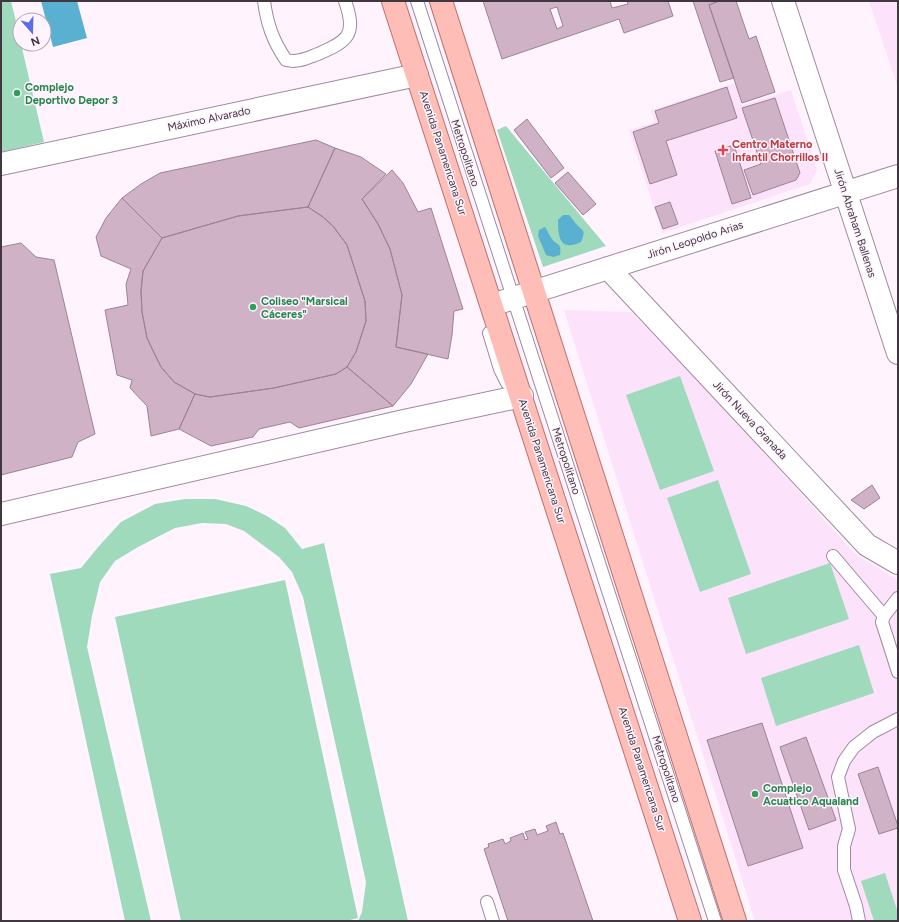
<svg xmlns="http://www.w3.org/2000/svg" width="899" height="922" font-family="Figtree,sans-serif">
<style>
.built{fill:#fce2fb}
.green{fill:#9edabb}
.water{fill:#5ab0d1}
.building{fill:#cfb2c6;stroke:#9d8295;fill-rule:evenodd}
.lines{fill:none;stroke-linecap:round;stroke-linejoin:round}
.lane-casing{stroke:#a089a0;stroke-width:14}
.street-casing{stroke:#a089a0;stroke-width:24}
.primary-casing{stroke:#bb726d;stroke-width:24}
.lane{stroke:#fff;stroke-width:12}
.street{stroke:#fff;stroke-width:22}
.primary{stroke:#febdb6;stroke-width:22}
.leisure-dot{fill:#2e9e5b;stroke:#fff4fe;stroke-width:1.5}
.health-dot{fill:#e0444e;stroke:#fff4fe;stroke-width:1.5}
.labels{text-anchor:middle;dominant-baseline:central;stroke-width:3;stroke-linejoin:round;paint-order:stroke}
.leisure-label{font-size:11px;font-weight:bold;fill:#27864d;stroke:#fff4fe;text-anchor:start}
.street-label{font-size:11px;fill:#413740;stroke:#fff4fe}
.health-label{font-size:11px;font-weight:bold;fill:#be3a42;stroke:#fff4fe;text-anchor:start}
</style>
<rect width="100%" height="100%" fill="#fff4fe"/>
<!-- built -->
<path class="built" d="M869,1H898V88Z
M735,83L742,105L791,90L817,170L810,184L662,233L629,130L655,122L651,110Z
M564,310L631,312L721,404L854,553L898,580V921H755Z"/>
<!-- green -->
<path class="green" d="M1,1H11L20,38V44H21L44,142L1,152Z
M506,126L606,246L543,267L497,130Z
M680,376L714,471L660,490L626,395Z
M718,480L751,574L700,592L667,498Z
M185,499H215L246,506L267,516L285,528L302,549L324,543L408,921H358L362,912L366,882L303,597L292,572L279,557L244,531L226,524L202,523L175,528L138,547L115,561L100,582L92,616L87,647L151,921H125L50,574L81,568L99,546L121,522L155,504Z
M830,563L849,619L746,654L728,598Z
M285,580L358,918L346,921H181L115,617Z
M859,645L874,693L776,726L761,678Z
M885,873L898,913V921H874L861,881Z"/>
<!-- water -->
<path class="water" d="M41,1H77L87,38L53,47Z
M563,215H569C572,218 574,222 577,225C585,232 585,231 581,242C560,252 558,237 558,220Z
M545,227C548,231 549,235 552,239C557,246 562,242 560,255L553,257L546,255L538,236L539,230Z"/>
<!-- building -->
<path class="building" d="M483,1H610L612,8L628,4L627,1H668L673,16L624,33L619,19L502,59ZM557,7L563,26L557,29L550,9Z
M693,1H719L709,5L734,78L720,82Z
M719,1H736L749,39L756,36L775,92L742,103L709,5Z
M727,87L737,118L666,141L677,175L650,184L633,132L659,123L655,111Z
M775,98L800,173L796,180L753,195L744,170L761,164L742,108Z
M527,119L564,168L551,178L514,130Z
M316,140L335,148L308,207L238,216L162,238L122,198L141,184L160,173Z
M734,145L751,198L732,204L715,151Z
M335,148L361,157L386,174L362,199L378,224L390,249L402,295L396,347L428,354L411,384L393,406L347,367L356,352L366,321L365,301L347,245L333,226L323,217L308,207Z
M392,170L403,183L418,212L431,208L463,309L454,311L452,335L448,359L396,347L402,295L390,249L378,224L362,199Z
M568,172L596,204L583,215L555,183Z
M122,198L162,238L143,271L141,291L142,312L147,338L161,367L174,382L195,394L179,429L151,436L147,406L130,388L132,380L117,375L105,310L128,305L126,284L131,269L101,256L96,237L106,218Z
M670,202L678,224L663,229L655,207Z
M308,207L323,217L333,226L347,245L365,301L366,321L356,352L347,367L336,374L274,388L210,397L195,394L174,382L161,367L155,355L147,338L142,312L141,291L143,271L162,238L238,216Z
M21,243L36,257L54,260L95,434L78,442L72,457L1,475V247Z
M347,367L393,406L299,428L290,422L259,429L253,437L211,446L179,429L195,394L210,397L274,388L336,374Z
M872,485L880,498L864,509L851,500Z
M762,723L803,848L748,866L707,740Z
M806,737L836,820L809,830L780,747Z
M878,767L898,826V828L879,834L858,774Z
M556,822L560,834L563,833L593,921H508L484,849L489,847L488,844L503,839L505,844L511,841L510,838L523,833L525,840L528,839L525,832L535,829L537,835L548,831L546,826Z"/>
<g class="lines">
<defs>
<path id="lane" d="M264,1C267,24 273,41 286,60C298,63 307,58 318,54C348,41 357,35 345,1
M417,1L715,921
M489,333L500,369L507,383
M833,556L884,616
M898,598L884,616L882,622L898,672
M487,902L493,921
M859,921L856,906L844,870V846L849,829L838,777L844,761L854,747L873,732L898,719"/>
<path id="street" d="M783,1L898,353
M1,164L417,75
M608,268L867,545L898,563
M492,305L898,176
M1,514L404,421L522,396"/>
<path id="primary" d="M393,1L690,921
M441,1L735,921"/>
</defs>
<!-- lane casing -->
<use href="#lane" class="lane-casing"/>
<!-- street casing -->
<use href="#street" class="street-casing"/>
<!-- primary casing -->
<use href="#primary" class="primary-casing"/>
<!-- lane -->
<use href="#lane" class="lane"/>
<!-- street -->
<use href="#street" class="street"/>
<!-- primary -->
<use href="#primary" class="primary"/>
</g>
<!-- markers -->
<g class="leisure-dot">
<circle cx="17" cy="93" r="4"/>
<circle cx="253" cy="307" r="4"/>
<circle cx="755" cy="794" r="4"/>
</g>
<path class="health-dot" d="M721 144h4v4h4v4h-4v4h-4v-4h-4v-4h4z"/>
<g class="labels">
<!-- leisure labels -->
<g class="leisure-label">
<text x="25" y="87">Complejo<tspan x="25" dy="13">Deportivo Depor 3</tspan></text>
<text x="261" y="301">Coliseo "Marsical<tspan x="261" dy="13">Cáceres"</tspan></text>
<text x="763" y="788">Complejo<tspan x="763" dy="13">Acuatico Aqualand</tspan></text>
</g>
<!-- street labels -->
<g class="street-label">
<text transform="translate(209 119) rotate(-12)">Máximo Alvarado</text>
<text transform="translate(443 153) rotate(72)">Avenida Panamericana Sur</text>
<text transform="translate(465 153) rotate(72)">Metropolitano</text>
<text transform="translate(855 223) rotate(72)">Jirón Abraham Ballenas</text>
<text transform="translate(695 240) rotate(-18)">Jirón Leopoldo Arias</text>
<text transform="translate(750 420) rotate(47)">Jirón Nueva Granada</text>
<text transform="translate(542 461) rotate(72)">Avenida Panamericana Sur</text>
<text transform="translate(566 461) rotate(72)">Metropolitano</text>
<text transform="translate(642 769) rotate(72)">Avenida Panamericana Sur</text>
<text transform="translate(666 769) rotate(72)">Metropolitano</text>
</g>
<!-- health labels -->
<g class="health-label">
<text x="732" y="144">Centro Materno<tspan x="732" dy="13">Infantil Chorrillos II</tspan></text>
</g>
</g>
<!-- border -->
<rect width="899" height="922" fill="none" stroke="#413740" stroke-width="4"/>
<!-- north arrow -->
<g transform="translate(32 32) rotate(160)"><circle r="19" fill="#fff4fe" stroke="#b3a8b2"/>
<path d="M0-3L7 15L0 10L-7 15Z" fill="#5c6ee5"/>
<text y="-6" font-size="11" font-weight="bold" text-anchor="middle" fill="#413740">N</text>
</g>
</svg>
